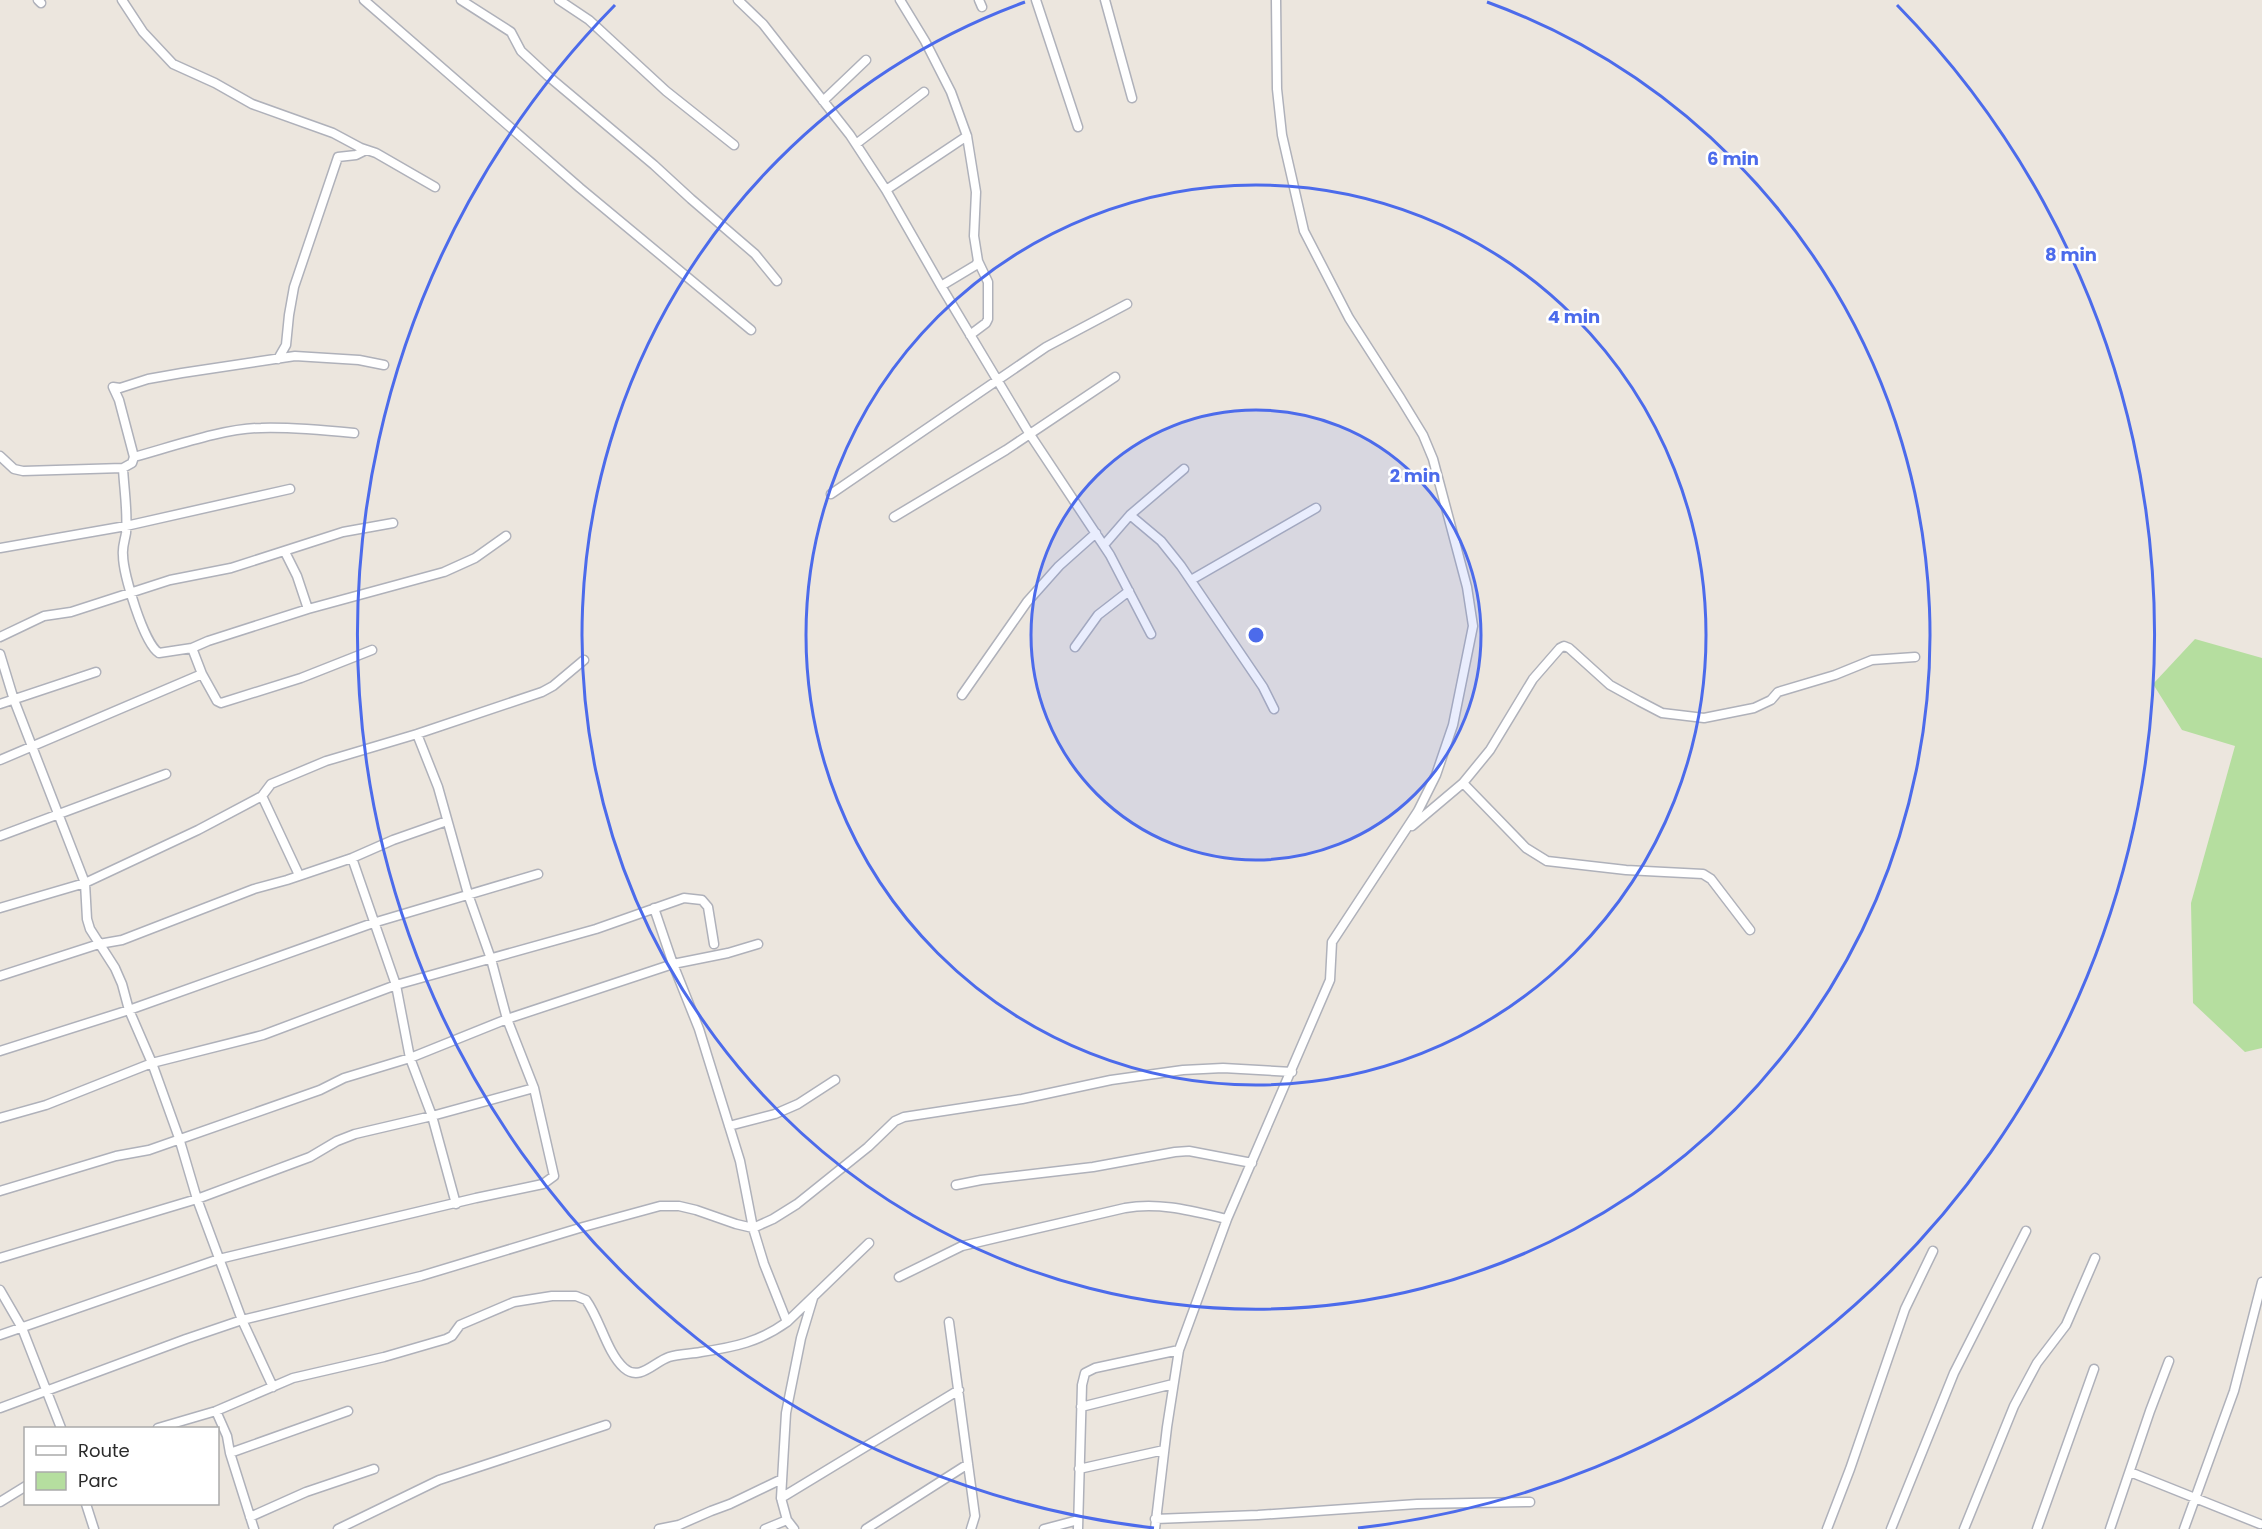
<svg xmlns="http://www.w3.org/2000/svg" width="2262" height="1529" font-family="Poppins,sans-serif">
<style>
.green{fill:#b5de9f}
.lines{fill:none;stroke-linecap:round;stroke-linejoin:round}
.street-casing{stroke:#afb1ba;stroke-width:11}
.street{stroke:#fff;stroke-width:8}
.ring{fill:none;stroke:#4c6beb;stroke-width:3}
.centre{fill:#4c6beb;stroke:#fff;stroke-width:3}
.ring-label{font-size:18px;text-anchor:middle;font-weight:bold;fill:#4c6beb;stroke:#fff;stroke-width:5;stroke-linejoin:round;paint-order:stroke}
</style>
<rect width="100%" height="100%" fill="#ece6de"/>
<!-- green -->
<path class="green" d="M2195,639L2262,658V1048L2245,1052L2193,1003L2191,903L2235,746L2182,730L2153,684Z"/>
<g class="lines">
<defs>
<path id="street" d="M38,0L41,3
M122,0L143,32L173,64L215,83L252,104L333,133L361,148L376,153L435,187
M364,0L580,188L751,330
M461,0L511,32L521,51L548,76L654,165L691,199L755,254L777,281
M559,0L589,20L666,91L734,145
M738,0L763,24L850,135L886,190L941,286L1029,433L1110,555L1151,634
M900,0L925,41L951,92L967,136L976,192L974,236L978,261L988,282V319L986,323L970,335
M979,0L982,7
M1036,0L1078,127
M1105,0L1132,98
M823,101L866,60
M856,144L924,92
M886,190L967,136
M941,286L976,265L978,261
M278,359L286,345L289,315L294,287L338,157L356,155L366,150
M0,456L14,469L23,471L123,468L132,463L134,457C171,447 225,428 261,428C292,427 323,430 354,433
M134,457L119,400L113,387L120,388L148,379L182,373L295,356L359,360L384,365
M123,468C124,489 128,512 126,533C125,540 122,547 123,555C123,574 144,644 159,653L192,648L208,641L308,609L444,572L475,558L506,536
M831,494L1046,347L1127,304
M1130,515L1161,541L1181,566L1263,687L1274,709
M894,517L1006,450L1115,377
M1104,545L1130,515L1184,469
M0,548L126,526L290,489
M285,552L297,576L308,609
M1191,580L1316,508
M0,637L44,616L71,612L170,580L231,568L343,532L393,523
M1075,647L1098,615L1129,591
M192,648L202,674L217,701L221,703L301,678L372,650
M0,654L14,700L85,883L87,919L90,929L115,968L122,984L129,1010L152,1063L179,1138L197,1199L242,1320L273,1387
M962,695L1027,602L1059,566L1096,533
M0,704L96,672
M0,760L202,674
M1463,783L1526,848L1547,861L1626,870L1703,874L1711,879L1750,930
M262,796L299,875
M1412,826L1463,783L1490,750L1533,679L1560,648L1564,646L1569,648L1610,685L1639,701L1662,713L1704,718L1754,708L1771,700L1778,692L1835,675L1872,660L1915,657
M0,836L166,774
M352,858L396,985L410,1058L432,1116L456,1204
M0,908L85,883L198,830L262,796L271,784L326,761L417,734L542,692L553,686L584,660
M654,908L673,964L699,1029L740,1161L753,1228L764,1264L787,1322
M0,976L99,944L122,940L254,889L287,880L352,858L393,840L447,821
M0,1051L129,1010L373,923L538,874
M0,1118L46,1105L152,1063L263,1035L396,985L596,929L684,898L702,900L708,907L714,944
M729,1126L775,1114L798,1104L835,1080
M956,1185L981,1180L1093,1167L1175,1152L1189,1151L1252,1163
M0,1191L116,1156L149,1150L320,1090L344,1078L410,1058L507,1019L673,964L728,953L758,944
M0,1258L197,1199L310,1157L337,1141L355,1134L432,1116L534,1088
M899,1277L962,1246L1125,1208C1160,1202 1192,1211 1227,1219
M0,1290L22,1328L61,1428
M949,1322L975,1516L971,1529
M0,1335L219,1259L476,1198L543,1184L554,1176L534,1088L507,1019L491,959L468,894L438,787L417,734
M1081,1407L1173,1384
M0,1408L186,1339L242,1320L421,1276L583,1227L660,1206H679L696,1210L736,1224L753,1228L773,1219L797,1204L868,1147L895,1121L904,1117L1022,1099L1111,1080L1183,1070L1223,1068L1292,1072
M216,1411L227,1436L230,1453L254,1529
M158,1428L216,1411L293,1378L384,1357L446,1339L452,1336L460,1325L514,1302L552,1296H576L586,1300C600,1319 607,1353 624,1368C640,1382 654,1362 669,1357C679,1354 691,1354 701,1352C735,1347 759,1342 787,1322L869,1243
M230,1453L348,1411
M1079,1469L1164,1450
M2130,1472L2260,1524
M781,1498L786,1413L801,1338L813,1298
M0,1502L26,1486
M86,1504L94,1529
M250,1517L306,1492L374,1469
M1155,1519L1258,1515L1417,1504L1530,1502
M338,1529L439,1480L606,1425
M659,1529L679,1525L711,1511L730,1504L782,1479
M765,1529L787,1520
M794,1529L787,1520L781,1498L959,1390
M866,1529L968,1464
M1044,1529L1078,1520
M1078,1529L1082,1385L1085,1373L1095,1368L1179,1350
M1155,1529L1167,1427L1179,1350L1227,1219L1330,980L1332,942L1418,811L1436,775L1453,725L1473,626L1467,587L1433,459L1423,435L1401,399L1349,318L1304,231L1282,135L1277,89L1276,0
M1827,1529L1850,1469L1905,1309L1933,1251
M1891,1529L1954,1373L2026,1231
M1964,1529L2014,1406L2037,1363L2066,1325L2095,1258
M2037,1529L2094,1369
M2110,1529L2150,1411L2169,1361
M2184,1529L2234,1391L2262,1282"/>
</defs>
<!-- street casing -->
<use href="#street" class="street-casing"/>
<!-- street -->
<use href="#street" class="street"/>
</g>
<!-- distance rings -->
<circle cx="1256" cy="635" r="225" fill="#4c6beb" fill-opacity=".12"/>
<g class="ring">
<circle cx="1256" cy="635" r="225"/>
<circle cx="1256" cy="635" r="450"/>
<path d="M1487 2A674 674 0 1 1 1025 2"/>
<path d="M1154 1528A899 899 0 0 1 615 5M1897 5A899 899 0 0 1 1358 1528"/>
</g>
<circle cx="1256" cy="635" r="9" class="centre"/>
<g class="ring-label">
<text x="1733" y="165">6 min</text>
<text x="2071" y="261">8 min</text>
<text x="1574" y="323">4 min</text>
<text x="1415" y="482">2 min</text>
</g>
<!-- legend -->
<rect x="24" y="1427" width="195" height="78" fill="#ffffff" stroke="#aaaaaa" stroke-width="1.5"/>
<rect x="36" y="1446" width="30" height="9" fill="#ffffff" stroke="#aaaaaa" stroke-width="1.5"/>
<text x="78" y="1457" font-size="18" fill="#2b2b2b">Route</text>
<rect x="36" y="1472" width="30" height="18" fill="#b5de9f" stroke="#aaaaaa" stroke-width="1.5"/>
<text x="78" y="1487" font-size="18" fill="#2b2b2b">Parc</text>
</svg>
